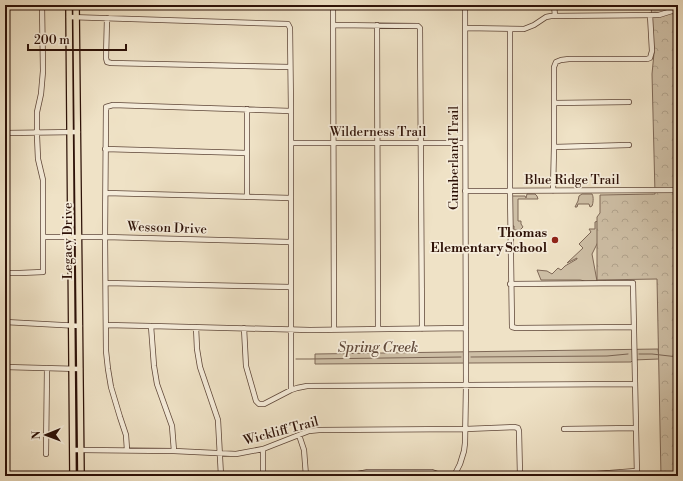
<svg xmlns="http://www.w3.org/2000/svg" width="683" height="481" font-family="'Libre Bodoni',serif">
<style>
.green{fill:#cebfa6;stroke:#7e6857}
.park{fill:url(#park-crowns);stroke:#7e6857}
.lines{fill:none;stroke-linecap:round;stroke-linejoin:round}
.stream{stroke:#7a6453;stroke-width:1}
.minor-casing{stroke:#5e4638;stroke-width:6}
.major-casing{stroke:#2e1208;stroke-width:8}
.minor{stroke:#f5ecda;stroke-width:4.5}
.major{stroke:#efe2c6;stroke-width:5.5}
.poi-dot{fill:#8f2418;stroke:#f5ecda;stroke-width:1.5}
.labels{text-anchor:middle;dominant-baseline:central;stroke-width:3.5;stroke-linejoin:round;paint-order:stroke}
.street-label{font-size:13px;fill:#2e1208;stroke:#f5ecda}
.poi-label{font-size:13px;font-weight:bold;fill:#2e1208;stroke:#f5ecda;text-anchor:end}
.water-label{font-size:14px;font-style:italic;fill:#61493a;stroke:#f5ecda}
</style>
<defs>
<pattern id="park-crowns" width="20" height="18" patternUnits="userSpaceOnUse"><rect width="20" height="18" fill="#cebfa6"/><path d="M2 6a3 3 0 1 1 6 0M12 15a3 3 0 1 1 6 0" fill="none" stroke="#b1a38d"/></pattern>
</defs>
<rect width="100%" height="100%" fill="#efe2c6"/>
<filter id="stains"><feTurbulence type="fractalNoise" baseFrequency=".005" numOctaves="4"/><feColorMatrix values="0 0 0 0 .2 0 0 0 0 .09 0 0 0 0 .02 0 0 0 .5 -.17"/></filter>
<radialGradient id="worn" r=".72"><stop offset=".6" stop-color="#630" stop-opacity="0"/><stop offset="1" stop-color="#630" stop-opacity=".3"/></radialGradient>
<!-- green -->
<path class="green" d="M527,194H535L537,196L538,199H518V221H521V224L523,227L520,230H514V226H512V196H525L526,198Z
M582,194H592C594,197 593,204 592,206L590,207L589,204H578L577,207H575L578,201L579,196Z
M598,221L599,240L592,254L597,281H585L580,280H541L537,270L547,271L552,274L558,268L561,270L565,266L577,259V258L567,263L583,248L579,244L591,232L589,229H595V222Z
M658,349L659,359L633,360L631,362L315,364V354Z"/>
<!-- park -->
<path class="park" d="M651,5H678V476H661L657,279L597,280V217L600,213V195L655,194L652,74L654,53Z"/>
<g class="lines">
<!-- stream -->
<path class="stream" d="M639,354H652L678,357
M471,357L607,356L628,354
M296,359H310L461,357"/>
<defs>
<path id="minor" d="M333,5L334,329
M554,5L555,16
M69,17L288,24L290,28L291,111V390
M107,18L106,58L107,62L111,63L290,67
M333,25L418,26L420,28L422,329
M377,25L378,329
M465,28L524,29L534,25L546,17L551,16L659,15L678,9
M510,29V191L512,327L516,328L634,327
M554,103L629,102
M5,133L78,132
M291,143H465
M554,147L629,145
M105,149L247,153
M465,191L678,190
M553,191L554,147V67L556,62L561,60L569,59H647L650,58L652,51L650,15
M106,193L291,198
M247,197V109
M43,237H105L290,242
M5,273H20L43,272V180L38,159L37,136V112L41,94L43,71L42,5
M106,283L291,287
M510,284L633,283L637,476
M5,322L80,326
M106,325L151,326L310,330L466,328
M151,326L154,366L157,384L172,426L174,451
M196,327L197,349L200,367L218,420L221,476
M244,328L246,366L256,401L259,404H264L291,390L297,388L307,386L635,384
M5,367L80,369
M564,429L636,428
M299,435L304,450L306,476
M263,449V476
M73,450H81L174,451L236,454L263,449L309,431L319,430L466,429L514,427L518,428L519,431L520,476
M127,450L126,435L120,417L111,387L108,369L106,351L105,237L106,107L113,105L291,111
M46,454L47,368
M564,474H596L636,471
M354,476L358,474L368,472H432L443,476
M454,476L460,464L464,451L465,443L466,386L465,5"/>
<path id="major" d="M69,5L73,476
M76,5L81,476"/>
</defs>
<!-- minor casing -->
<use href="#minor" class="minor-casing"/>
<!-- major casing -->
<use href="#major" class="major-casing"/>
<!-- minor -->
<use href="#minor" class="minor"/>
<!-- major -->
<use href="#major" class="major"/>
</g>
<!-- markers -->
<circle class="poi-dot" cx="555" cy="240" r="4"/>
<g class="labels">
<!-- street labels -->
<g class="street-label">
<text x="378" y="132">Wilderness Trail</text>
<text transform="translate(454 158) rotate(-90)">Cumberland Trail</text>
<text x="572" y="180">Blue Ridge Trail</text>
<text transform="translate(167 228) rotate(2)">Wesson Drive</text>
<text transform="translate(68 241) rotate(-90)">Legacy Drive</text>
<text transform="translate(281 431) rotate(-15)">Wickliff Trail</text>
</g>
<!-- poi labels -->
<g class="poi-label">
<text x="547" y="233">Thomas<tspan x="547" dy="15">Elementary School</tspan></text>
</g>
<!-- water labels -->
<g class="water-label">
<text x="378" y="348">Spring Creek</text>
</g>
</g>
<!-- margin -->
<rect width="683" height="481" fill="none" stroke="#efe2c6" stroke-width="20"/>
<rect x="6" y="6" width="671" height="469" fill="none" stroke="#2e1208" stroke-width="2"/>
<rect x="10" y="10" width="663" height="461" fill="none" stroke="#2e1208"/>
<!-- north arrow -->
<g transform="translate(46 435) rotate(269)" stroke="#f5ecda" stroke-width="3" paint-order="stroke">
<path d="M0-3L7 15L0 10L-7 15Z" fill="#2e1208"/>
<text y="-6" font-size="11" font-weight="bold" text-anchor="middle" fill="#2e1208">N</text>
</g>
<!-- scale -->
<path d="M28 44v6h98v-6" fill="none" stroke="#2e1208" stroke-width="2"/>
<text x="34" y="44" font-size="12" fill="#2e1208" stroke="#f5ecda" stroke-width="3" paint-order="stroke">200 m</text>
<rect width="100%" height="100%" filter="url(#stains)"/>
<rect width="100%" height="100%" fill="url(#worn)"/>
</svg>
